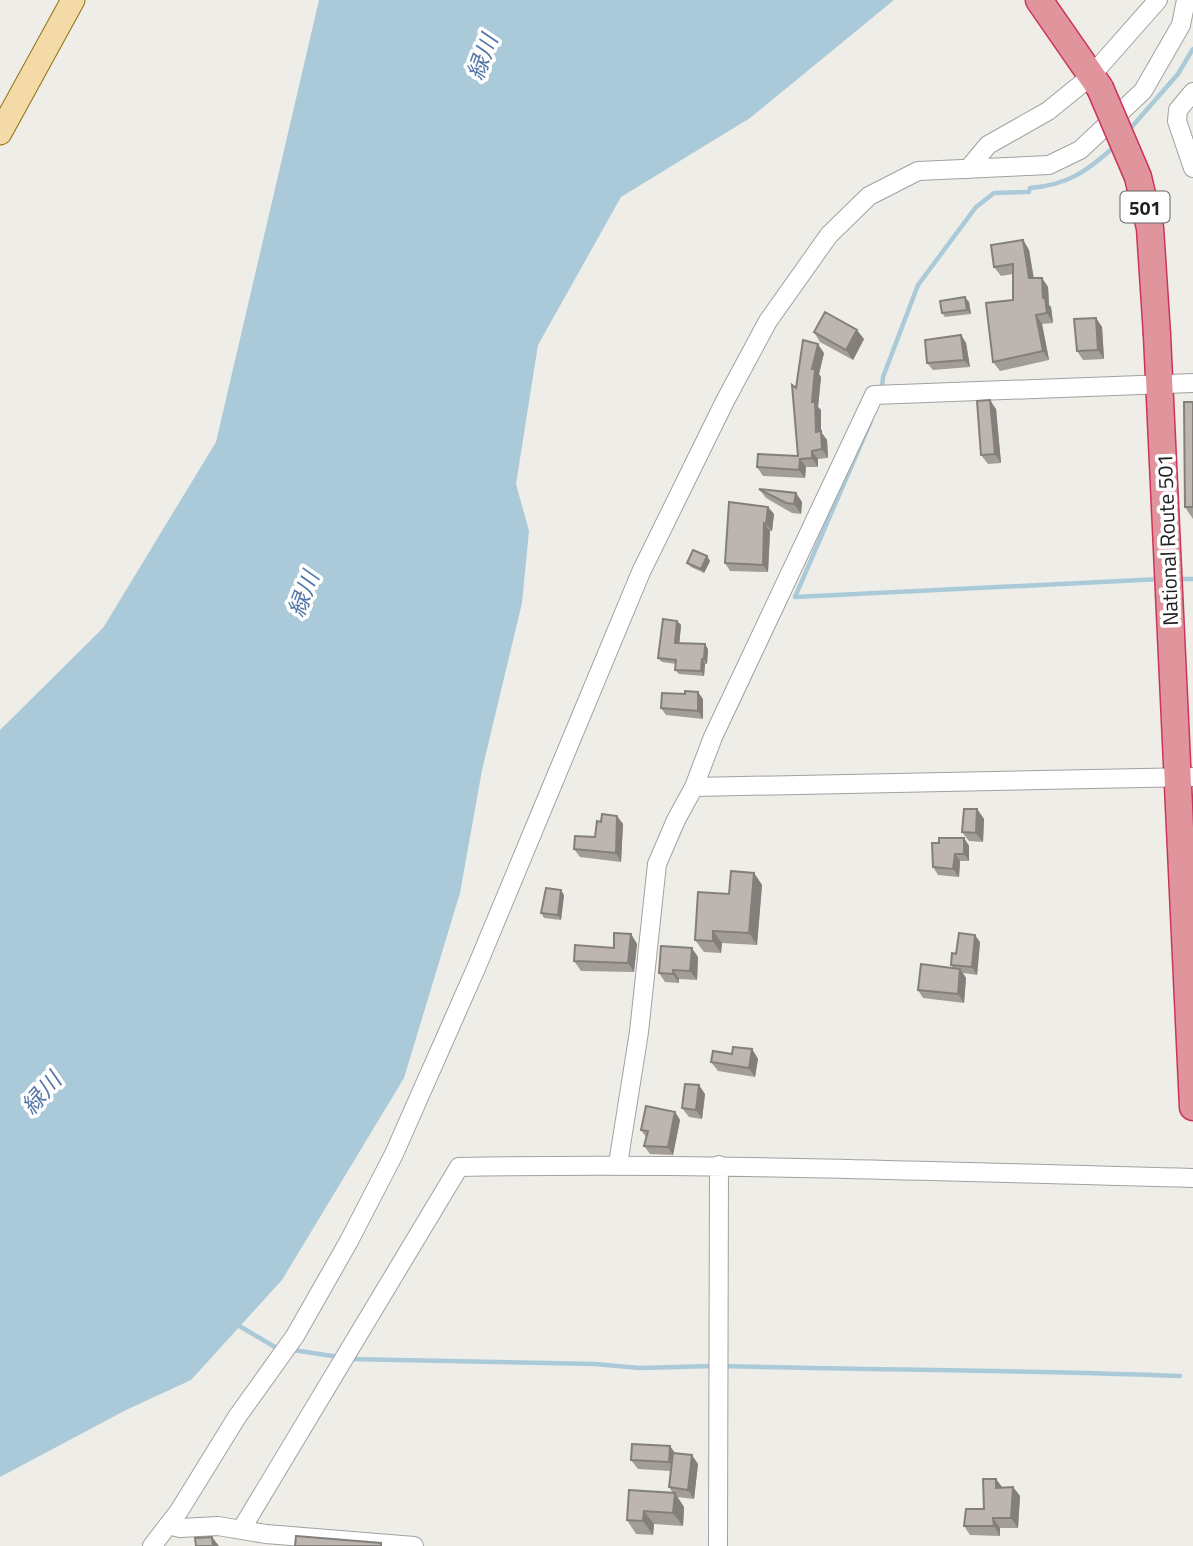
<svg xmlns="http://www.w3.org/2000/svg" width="1193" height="1546" font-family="'Titillium Web','Noto Sans JP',sans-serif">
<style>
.water{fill:#abcad9}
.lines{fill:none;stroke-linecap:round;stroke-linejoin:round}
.stream{stroke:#abcad9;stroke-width:4.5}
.minor-casing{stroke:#a1a1a1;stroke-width:20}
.major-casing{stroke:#8f6f0c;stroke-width:25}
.highway-casing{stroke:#cd345b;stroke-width:29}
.minor{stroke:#fff;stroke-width:18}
.major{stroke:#f4daa7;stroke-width:23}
.highway{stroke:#e0959c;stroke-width:26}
.highway-bridge-casing{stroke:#cd345b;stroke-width:29;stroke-linecap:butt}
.highway-bridge{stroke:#e0959c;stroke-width:26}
.wall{fill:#a39d97}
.shaded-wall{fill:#847f7b}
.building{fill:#bdb6b0;stroke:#847f7b;stroke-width:2}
.labels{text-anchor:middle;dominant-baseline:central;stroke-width:7;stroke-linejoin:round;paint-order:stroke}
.shield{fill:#fff;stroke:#636363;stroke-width:2}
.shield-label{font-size:19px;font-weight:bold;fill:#202020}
.street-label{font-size:21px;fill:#202020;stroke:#fff}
.water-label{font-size:23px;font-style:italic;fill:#5376a8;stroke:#fff}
</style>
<rect width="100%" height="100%" fill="#efede7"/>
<!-- water -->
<path class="water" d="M319,0H894L750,118L621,197L538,345L516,484L529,531L522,603L482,770L460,893L404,1078L282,1280L191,1380L126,1410L0,1477V730L103,628L216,442Z"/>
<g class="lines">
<!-- stream -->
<path class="stream" d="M1129,130L1178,74L1193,49
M882,389L883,377L918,285L976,207L994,193L1029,192L1030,188C1068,185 1087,171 1114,147
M871,421L795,597L1161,579
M1176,579H1193
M236,1324L275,1347L281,1348
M293,1350L339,1357
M348,1359L595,1364L640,1368L713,1366
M722,1366C875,1370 1027,1370 1180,1376"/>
<defs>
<path id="minor" d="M1193,92L1178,110L1177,121L1193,168
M968,169L988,145L1048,111L1090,77L1158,0
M694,787L1193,777
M618,1164L639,1032L657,864L676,820L694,787L713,737L874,395L1193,383
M168,1525L180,1528L218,1526L266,1534L414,1546
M241,1530L459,1167C704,1162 948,1172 1193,1178
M152,1546L179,1511L237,1417L295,1336L349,1241L394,1154L477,966L641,572L725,401L768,321L829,235L869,196L918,171L1049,165L1080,150L1143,91L1181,25L1186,0
M718,1546L719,1165"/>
<path id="major" d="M0,133L73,0"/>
<path id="highway" d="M1039,0L1100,88
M1157,335L1193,1107"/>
</defs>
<!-- minor casing -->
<use href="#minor" class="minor-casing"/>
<!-- major casing -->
<use href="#major" class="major-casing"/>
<!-- highway casing -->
<use href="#highway" class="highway-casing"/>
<!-- minor -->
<use href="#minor" class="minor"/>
<!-- major -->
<use href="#major" class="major"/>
<!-- highway -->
<use href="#highway" class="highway"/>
<defs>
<path id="highway-bridge" d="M1100,88L1138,177L1150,228L1157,335"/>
</defs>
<!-- highway-bridge casing -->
<use href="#highway-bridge" class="highway-bridge-casing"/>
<!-- highway-bridge -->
<use href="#highway-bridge" class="highway-bridge"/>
</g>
<!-- wall -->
<path class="wall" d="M1023,240L1029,250L1034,278H1042L1048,287L1049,305L1051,307L1053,323L1042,324L1049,360L1000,371L993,362L1013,300V274L1001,276L994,267Z
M969,302L971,314L945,317L942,313Z
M1096,318L1102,327L1104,359L1083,360L1077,351Z
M814,332L864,339L853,360L820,342Z
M961,335L966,343L970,367L933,370L927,363Z
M824,353L819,374L821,377L818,407L821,410V432L827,440L828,458L818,459V467H806L805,478L763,476L757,467L798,456L796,388Z
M1193,402V519L1185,507Z
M996,409L1001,463L988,464L981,455Z
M759,489L796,493L802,502L801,514L792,513L766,498Z
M768,507L774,514L772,531H770L768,572L730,571L725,563Z
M707,556L710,561L704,573L691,567L687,563Z
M677,621L681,625L679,643L708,649L707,664H705L704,676L679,674L675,670L676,664L662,662L658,658Z
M703,699V719L666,715L661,708Z
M977,809L984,819L983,842L969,841L962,832Z
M617,816L623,824L621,862L580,857L574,849L595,837L601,822Z
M964,838L969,846V861H960L959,877L938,875L933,867L939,843Z
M754,873L762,885L757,945L722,943L721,953L704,952L695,940L729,894Z
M564,895L561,920L544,918L541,913Z
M631,934L637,944L634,972L581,971L574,961L614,948Z
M980,942L977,975L963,973L966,978L964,1003L923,998L918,990L953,968L951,965L956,954Z
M698,957L697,980L679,979V983L665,982L659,973Z
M752,1049L758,1059L755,1077L718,1071L711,1062L732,1054Z
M705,1094L702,1119L689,1117L682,1108Z
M675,1112L680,1120L673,1155L650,1154L644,1146L646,1137L641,1130Z
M670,1446L675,1453L698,1464L694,1499L677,1497L684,1507L683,1526L654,1524L653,1535L636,1534L627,1520L673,1493L669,1487L671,1471L638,1469L631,1460Z
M1013,1487L1020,1496L1018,1528H1000V1536L970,1535L964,1526L984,1509L1002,1488Z"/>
<!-- shaded-wall -->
<path class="shaded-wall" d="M1023,240L1029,250L1035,288L1029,278Z
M1042,278L1048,287L1049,305L1051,307L1053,323L1047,313L1043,298Z
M965,297L969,302L971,314L967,310Z
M1036,315L1042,324L1049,360L1043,351Z
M1096,318L1102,327L1104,359L1098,350Z
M857,330L864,339L853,360L846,350Z
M961,335L966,343L970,367L964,360Z
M818,344L824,353L819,374L821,377L818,407L821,410V432L827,440L828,458L822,449L816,432L812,402V369Z
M990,400L996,409L1001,463L995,454Z
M812,451L818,459V467L812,458Z
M800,459L806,467L805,478L799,470Z
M796,493L802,502L801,514L794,504Z
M768,507L774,514L772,531L766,524Z
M764,523L770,531L768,572L763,565Z
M707,556L710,561L704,573L701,569Z
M677,621L681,625L679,648L675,643Z
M705,644L708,649L707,664L704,659Z
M702,659L705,664L704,676L701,671Z
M698,692L703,699V719L698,711Z
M977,809L984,819L983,842L976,833Z
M617,816L623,824L621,862L616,853Z
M964,838L969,846V861L964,854Z
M955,854L960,861L959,877L953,869Z
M754,873L762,885L757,945L749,933Z
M561,890L564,895L561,920L558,915Z
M713,931L722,943L721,953L713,941Z
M631,934L637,944L634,972L628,963Z
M975,935L980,942L977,975L972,967Z
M692,948L698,957L697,980L690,971Z
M960,969L966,978L964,1003L958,994Z
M673,970L679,979V983L673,974Z
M752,1049L758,1059L755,1077L749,1068Z
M699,1085L705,1094L702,1119L696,1110Z
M675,1112L680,1120L673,1155L668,1147Z
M670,1446L676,1455V1471L669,1462Z
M692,1455L698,1464L694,1499L688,1490Z
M996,1479L1003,1488H996Z
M1013,1487L1020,1496L1018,1528L1011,1518Z
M675,1493L684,1507L683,1526L673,1513Z
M644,1511L654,1524L653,1535L643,1521Z
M993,1518L1000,1528V1536L994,1526Z
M212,1537L219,1546H213Z"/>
<!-- building -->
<path class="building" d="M1023,240L1029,278H1042L1043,298H1045L1047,313L1036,315L1043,351L993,362L986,303L1013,300V264L994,267L991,245Z
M965,297L967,310L942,313L940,301Z
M825,312L857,330L846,350L814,332Z
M1096,318L1098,350L1077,351L1074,319Z
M961,335L964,360L927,363L925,340Z
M803,340L818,344L812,369H815L812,402H815L816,432L821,431L822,449L812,451V458L800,459L799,470L757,467L758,454L798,456L792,385L796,388Z
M990,400L995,454L981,455L977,401Z
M1184,402H1193V507H1185Z
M759,489L796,493L794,504L786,503Z
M729,502L768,507L766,524L764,523L763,565L725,563Z
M693,550L707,556L701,569L687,563Z
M663,619L677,621L675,643L705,644L704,659H702L701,671L675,670L676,660L658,658Z
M685,691L698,692V711L661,708L662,693L685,694Z
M964,809H977L976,833L962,832Z
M602,814L617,816L616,853L574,849L575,836L595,837L597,821L601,822Z
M939,838H964V854H955L953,869L933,867L932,843H939Z
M731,871L754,873L749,933L713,931V941L695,940L698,892L729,894Z
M546,888L561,890L558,915L541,913Z
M614,933L631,934L628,963L574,961L575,945L614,948Z
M959,933L975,935L972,967L951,965L952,953L956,954Z
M661,946L692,948L690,971L673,970V974L659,973Z
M921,964L960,969L958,994L918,990Z
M733,1047L752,1049L749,1068L711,1062L713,1051L732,1054Z
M685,1084L699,1085L696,1110L682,1108Z
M646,1106L675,1112L668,1147L644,1146L648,1131L641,1130Z
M632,1444L670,1446L669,1462L631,1460Z
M673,1453L692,1455L688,1490L669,1487Z
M983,1479H996V1488L1013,1487L1011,1518H993L994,1526H964L966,1509H984Z
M629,1490L675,1493L673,1513L644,1511L643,1521L627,1520Z
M296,1536L381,1543V1546H295Z
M212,1537L213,1546H196L195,1538Z"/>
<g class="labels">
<!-- shield labels -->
<rect class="shield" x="1120.5" y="191.5" width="49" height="31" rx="5"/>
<g class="shield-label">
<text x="1145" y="207">501</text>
</g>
<!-- street labels -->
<g class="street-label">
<text transform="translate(1167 540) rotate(-92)">National Route 501</text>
</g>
<!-- water labels -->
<g class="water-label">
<text transform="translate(482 57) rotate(-70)">緑川</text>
<text transform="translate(303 594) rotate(-69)">緑川</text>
<text transform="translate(41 1093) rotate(-49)">緑川</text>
</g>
</g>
</svg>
